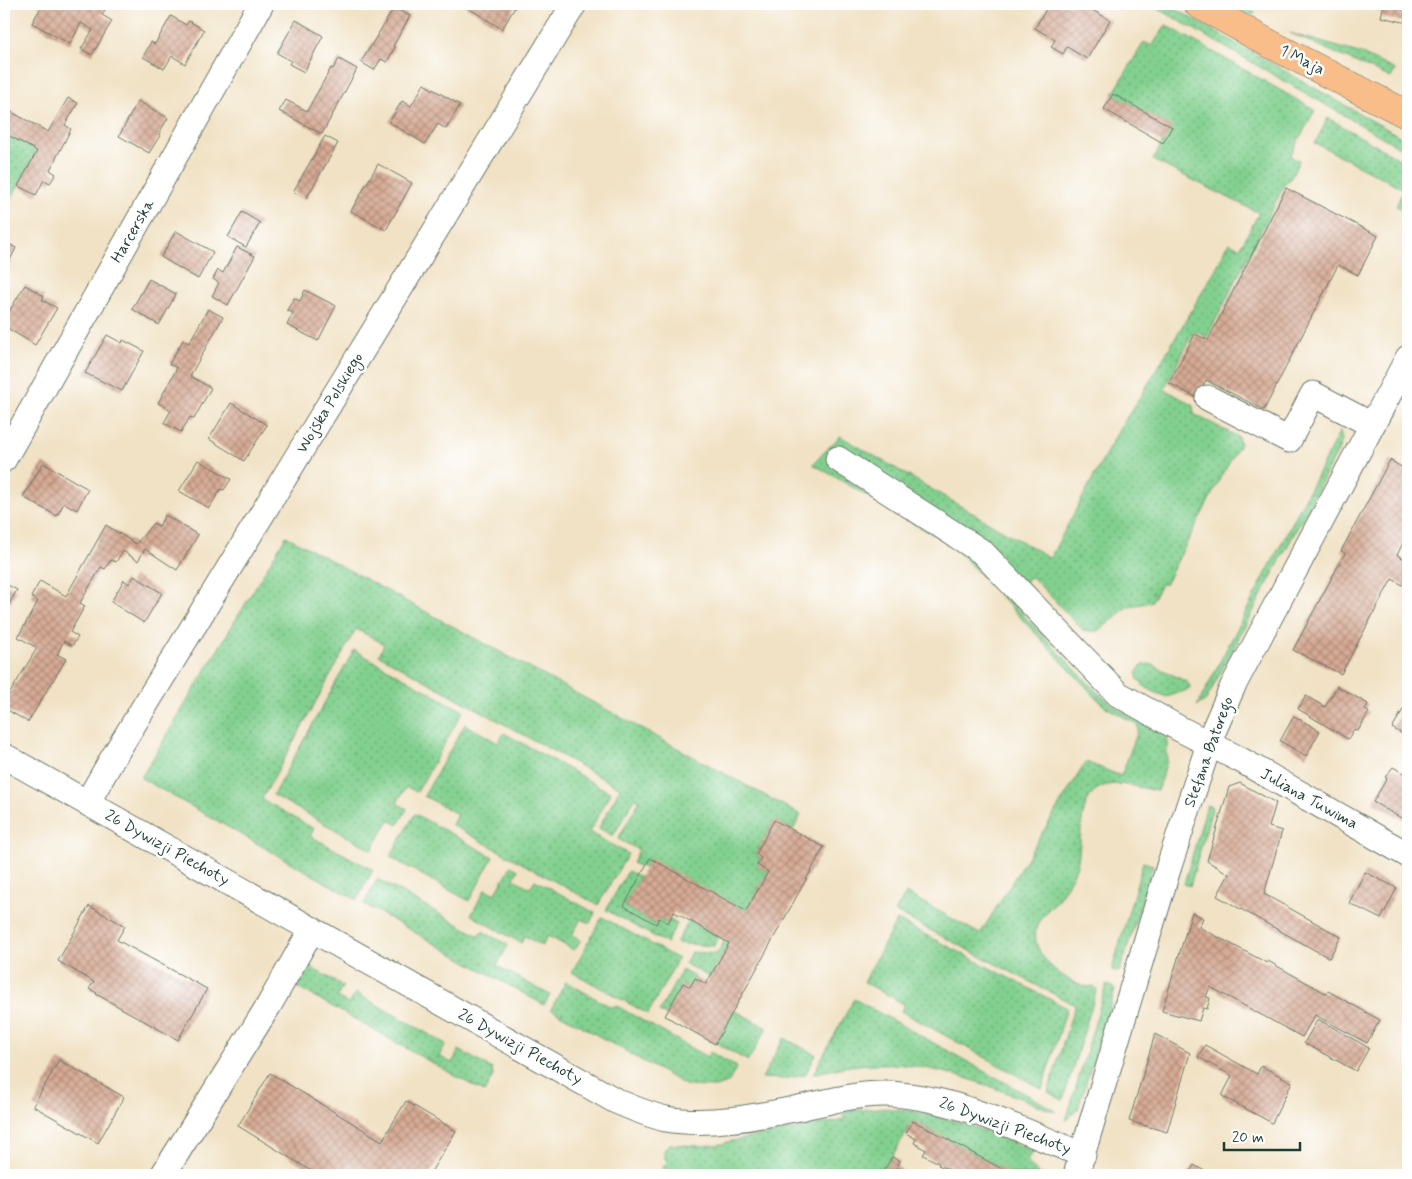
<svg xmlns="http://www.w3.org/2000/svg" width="1412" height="1179" font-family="Mynerve,sans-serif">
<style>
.grass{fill:url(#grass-dots);stroke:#508662}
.building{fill:url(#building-cross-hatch)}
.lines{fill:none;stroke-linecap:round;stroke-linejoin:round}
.minor-casing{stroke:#687767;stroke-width:27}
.major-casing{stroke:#687767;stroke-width:29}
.minor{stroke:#fff;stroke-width:25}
.major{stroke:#f8bd89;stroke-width:28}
.labels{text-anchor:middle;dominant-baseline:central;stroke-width:5;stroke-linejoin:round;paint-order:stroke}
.street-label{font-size:16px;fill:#1f3d34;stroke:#fff}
</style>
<defs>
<pattern id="grass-dots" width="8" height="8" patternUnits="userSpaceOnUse" patternTransform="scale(1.25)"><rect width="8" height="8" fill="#82d08f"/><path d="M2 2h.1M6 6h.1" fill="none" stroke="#6aaa76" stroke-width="1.8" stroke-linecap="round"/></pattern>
<pattern id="building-cross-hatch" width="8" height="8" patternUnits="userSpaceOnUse" patternTransform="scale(1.25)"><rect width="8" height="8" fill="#d7aa94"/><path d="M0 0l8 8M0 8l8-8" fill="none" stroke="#ae8c7a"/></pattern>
</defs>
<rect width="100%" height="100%" fill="#fff"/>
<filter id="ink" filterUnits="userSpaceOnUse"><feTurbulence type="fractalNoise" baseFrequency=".02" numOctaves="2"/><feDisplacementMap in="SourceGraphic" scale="10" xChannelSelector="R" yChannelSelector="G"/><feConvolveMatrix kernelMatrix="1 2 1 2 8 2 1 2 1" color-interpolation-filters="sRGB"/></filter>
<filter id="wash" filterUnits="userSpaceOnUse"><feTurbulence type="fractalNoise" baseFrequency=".0096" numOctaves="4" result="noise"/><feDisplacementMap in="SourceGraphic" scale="20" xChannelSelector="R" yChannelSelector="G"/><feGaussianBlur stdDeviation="1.12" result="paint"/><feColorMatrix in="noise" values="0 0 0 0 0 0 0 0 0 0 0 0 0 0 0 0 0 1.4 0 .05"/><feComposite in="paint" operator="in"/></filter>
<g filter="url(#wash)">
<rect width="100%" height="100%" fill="#f1e2c5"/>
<!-- grass -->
<path class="grass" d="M1150,4H1167L1408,141V152Z
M1227,4H1239L1256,13L1249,16Z
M1166,25L1315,110L1290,156L1299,161L1289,181L1287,180L1207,337L1194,331L1164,389L1193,405L1194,414L1238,437L1240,444L1221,477L1165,585L1162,583L1151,602L1127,607L1099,631H1084L1031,576L1008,599L1098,693L1117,708L1167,737V761L1157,791C1141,788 1117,780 1101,787C1076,799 1083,843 1077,865C1074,875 1065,889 1059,898C1054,905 1046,911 1041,918C1027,939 1042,960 1059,973C1069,980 1082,989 1094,986L1097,989L1063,1100L1048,1092L1075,1005L895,912L906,893L980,934L1086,762L1121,776L1138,731V725L1104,706L954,547L813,464L840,436L1050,558L1121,426L1141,396L1213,274L1229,243L1240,248L1259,213L1153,160L1171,127L1113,94L1144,42L1152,46Z
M1290,33L1362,54L1395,70L1391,78Z
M4,110L46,134L4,212Z
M1328,118L1408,164V212L1396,206L1404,189L1315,143Z
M1340,431L1342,440L1339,449L1206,700L1197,706Z
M286,536L801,815L793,830L774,820L756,854L761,858L757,865L768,872L746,911L632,863L639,850L618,839L640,800L635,798L613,836L599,828L620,788L379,655L384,644L356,629L262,799L314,829L310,836L373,870L357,900L141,778Z
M354,650L463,711L417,792L406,787L397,803L407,809L398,825L389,820L372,850L273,795Z
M1148,664L1153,665L1187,682L1190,686V689L1167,697C1158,694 1131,684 1138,670C1140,666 1144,665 1148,664Z
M465,724L498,743L504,733L611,793L589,832L628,854L598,905L452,825L457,814L424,796Z
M1207,805L1211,806L1212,809L1190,886L1184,884Z
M415,814L493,857L469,901L390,857Z
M1143,862L1153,865L1120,971L1117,972L1112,970Z
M511,866L518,870L514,879L530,888L535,880L595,913L590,923L581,919L572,935L581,940L574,950L548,936L542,946L525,936L521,943L471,915L485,889L495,894Z
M628,871L640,877L624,906L655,924L659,918L668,923L670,920L677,924L666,943L606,910Z
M377,879L479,936L482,931L508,945L497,966L550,995L544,1005L364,904Z
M602,917L678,959L648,1014L572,972Z
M689,920L719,937L714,946L676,943Z
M897,920L1067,1008L1042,1089L901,1011L904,1004L864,982Z
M725,940L729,943L710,977L685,964L691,952L717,954Z
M307,965L343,986L337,997L349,1004L356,993L446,1044L439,1056L452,1063L459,1050L492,1069L493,1076L484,1092L294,985Z
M682,970L695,977L690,987L666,1015L659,1012Z
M566,982L613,1008L615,1005L707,1057L710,1052L737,1067L728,1083L715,1087L687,1086L551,1009Z
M1106,985L1113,987L1115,990L1078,1109L1066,1121Z
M854,999L1055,1110V1112C990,1086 922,1055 850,1066C838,1068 825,1071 813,1074Z
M734,1010L767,1028L748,1061L716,1043Z
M784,1038L816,1055L805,1075L783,1079L762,1078Z
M876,1108C932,1109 982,1129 1033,1151L1027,1161L1039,1175H1013L913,1121L881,1175H673L662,1169L667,1162C663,1156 662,1148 670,1144L699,1146L724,1144L727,1142L844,1120L842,1112Z"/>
<g id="blocks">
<!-- building -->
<path class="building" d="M35,4H108L102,15L112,21L92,55L81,49L93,30L81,23L70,44L32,23L41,7Z
M467,4H517L502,29L465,6Z
M1049,4H1082L1110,20L1087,59L1067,47L1063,54L1051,47L1055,40L1035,28Z
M1384,4H1408V23L1381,17Z
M394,8L410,16L393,46L395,47L387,62L381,59L374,70L361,62Z
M171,16L186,25L189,21L204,30L185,64L172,56L164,69L143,57L151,42L155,44Z
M296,20L323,36L304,72L289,64L291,61L277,53Z
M339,59L357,69L322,134L279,111L286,100L307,111L331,68L333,69Z
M424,84L460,105L446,129L438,124L425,144L389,122L402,101L411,106Z
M1113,94L1172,127L1163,143L1104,109Z
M68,98L78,103L65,125L71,129L50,170L56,174L50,183L44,180L36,195L18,186L37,151L6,134L4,139V118L8,110L48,132Z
M138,101L168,118L159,133L161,134L149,153L119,136Z
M325,136L338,143L306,199L293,192Z
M378,164L412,183L386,230L351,211Z
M1286,188L1378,236L1358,275L1338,265L1264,410L1206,380L1197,398L1169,383L1195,334L1208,340Z
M242,212L260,223L246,247L228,237Z
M176,231L213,252L198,279L161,257Z
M4,241L16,248L4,272Z
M237,247L255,256L228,305L212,296L219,283L213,279L218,270L223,273Z
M149,279L176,294L159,325L132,309Z
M25,285L44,296L42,300L57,308L35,345L4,326V320Z
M305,290L336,306L318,341L287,325L293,313L287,310L294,298L300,301Z
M208,309L223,317L190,376L211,388L194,419L190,417L181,432L164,423L171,410L158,403L177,368L169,364L183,340L189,343Z
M107,335L122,343L123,340L144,351L122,391L85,373Z
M231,403L267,425L244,461L209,439Z
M198,460L231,479L224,490L221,489L209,508L179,491Z
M1390,460L1408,471V536L1407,535L1397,555L1408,561V588L1392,579L1341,674L1293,650L1345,553L1341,551Z
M43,463L88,489L77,510L64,503L57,516L23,497Z
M165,515L198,535L177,570L145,549L138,561L123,551L116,562L111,560L105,569L101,567L80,603L85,606L70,632L78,637L72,646L64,641L57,654L66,659L28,722L4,708V703L37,648L18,637L38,601L31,597L40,581L66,596L106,525L136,544L153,523L159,526Z
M134,576L162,593L144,623L111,602L124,580L129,584Z
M4,583L17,590L4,613Z
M1337,686L1368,704L1365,710L1369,712L1358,731L1354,729L1348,739L1298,709L1306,696L1325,707Z
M1404,708L1408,710V737L1392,728Z
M1294,716L1320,731L1306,756L1280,741Z
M1393,767L1408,776V822L1373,802L1387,778L1385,777Z
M1240,783L1276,803L1269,827L1282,831L1264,894L1341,937L1329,958L1217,896L1229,874L1207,861L1229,787Z
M774,820L824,847L715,1044L665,1016L683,983L690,987L695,978L706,984L729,943L674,912L668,923L659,918L656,924L624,906L650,858L746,911L768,872L757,865L761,858L756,854Z
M1365,872L1397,888L1381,919L1349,903Z
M89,906L125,926L117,940L207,989L178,1040L96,994L97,993L89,989L94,982L58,961Z
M1192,912L1203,918L1199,927L1267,963L1268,961L1327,994L1328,991L1380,1020L1367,1043L1315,1015L1302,1037L1210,987L1206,997L1210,998L1207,1009L1203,1008L1199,1021L1162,1011Z
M1318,1019L1369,1048L1356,1071L1304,1043Z
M1155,1034L1190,1053L1167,1132L1129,1121Z
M1205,1045L1257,1074L1261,1066L1292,1082L1272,1123L1222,1096L1232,1076L1198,1057Z
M59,1060L124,1097L98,1143L33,1106Z
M270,1073L382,1141L406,1101L456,1131L429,1175H318L238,1126Z
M913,1121L923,1126L1013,1175H989L980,1172L978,1175H960L938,1165L939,1163L923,1155L926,1150L914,1143L916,1139L906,1133Z
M892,1157L900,1161L897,1167L902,1170L899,1175H881Z
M1194,1165L1212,1175H1188Z"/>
</g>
</g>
<g filter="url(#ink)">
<use href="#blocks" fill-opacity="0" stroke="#687767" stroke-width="1"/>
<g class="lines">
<defs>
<path id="minor" d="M1208,398L1289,440L1313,394L1372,425
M4,459L261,4
M838,459L982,552L1118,694L1180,729L1239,759L1408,855
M4,756L616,1101C632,1108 649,1115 666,1119C706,1126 755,1117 794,1109C824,1103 853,1094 884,1094C952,1095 1020,1130 1083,1155
M87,803L111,761L574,4
M163,1175L269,1005L312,929
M1076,1175L1169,866L1213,732L1233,686L1408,358"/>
<path id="major" d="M1198,4L1272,45L1408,115"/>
</defs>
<!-- minor casing -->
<use href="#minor" class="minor-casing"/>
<!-- major casing -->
<use href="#major" class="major-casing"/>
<!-- minor -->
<use href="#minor" class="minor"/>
<!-- major -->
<use href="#major" class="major"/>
</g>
</g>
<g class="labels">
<!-- street labels -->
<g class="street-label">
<text transform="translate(1302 60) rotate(27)">1 Maja</text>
<text transform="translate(133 231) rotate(-60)">Harcerska</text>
<text transform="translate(330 403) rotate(-59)">Wojska Polskiego</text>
<text transform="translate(1209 752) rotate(-70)">Stefana Batorego</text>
<text transform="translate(1309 799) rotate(29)">Juliana Tuwima</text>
<text transform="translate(167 848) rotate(29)">26 Dywizji Piechoty</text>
<text transform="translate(520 1047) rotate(29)">26 Dywizji Piechoty</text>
<text transform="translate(1005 1126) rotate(20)">26 Dywizji Piechoty</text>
</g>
</g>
<!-- margin -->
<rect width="1412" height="1179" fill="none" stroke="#fff" stroke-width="20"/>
<!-- scale -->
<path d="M1224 1142v8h76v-8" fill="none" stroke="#1f3d34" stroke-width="2.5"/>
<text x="1232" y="1142" font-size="15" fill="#1f3d34" stroke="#ffffff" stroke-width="4" paint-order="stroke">20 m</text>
</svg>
